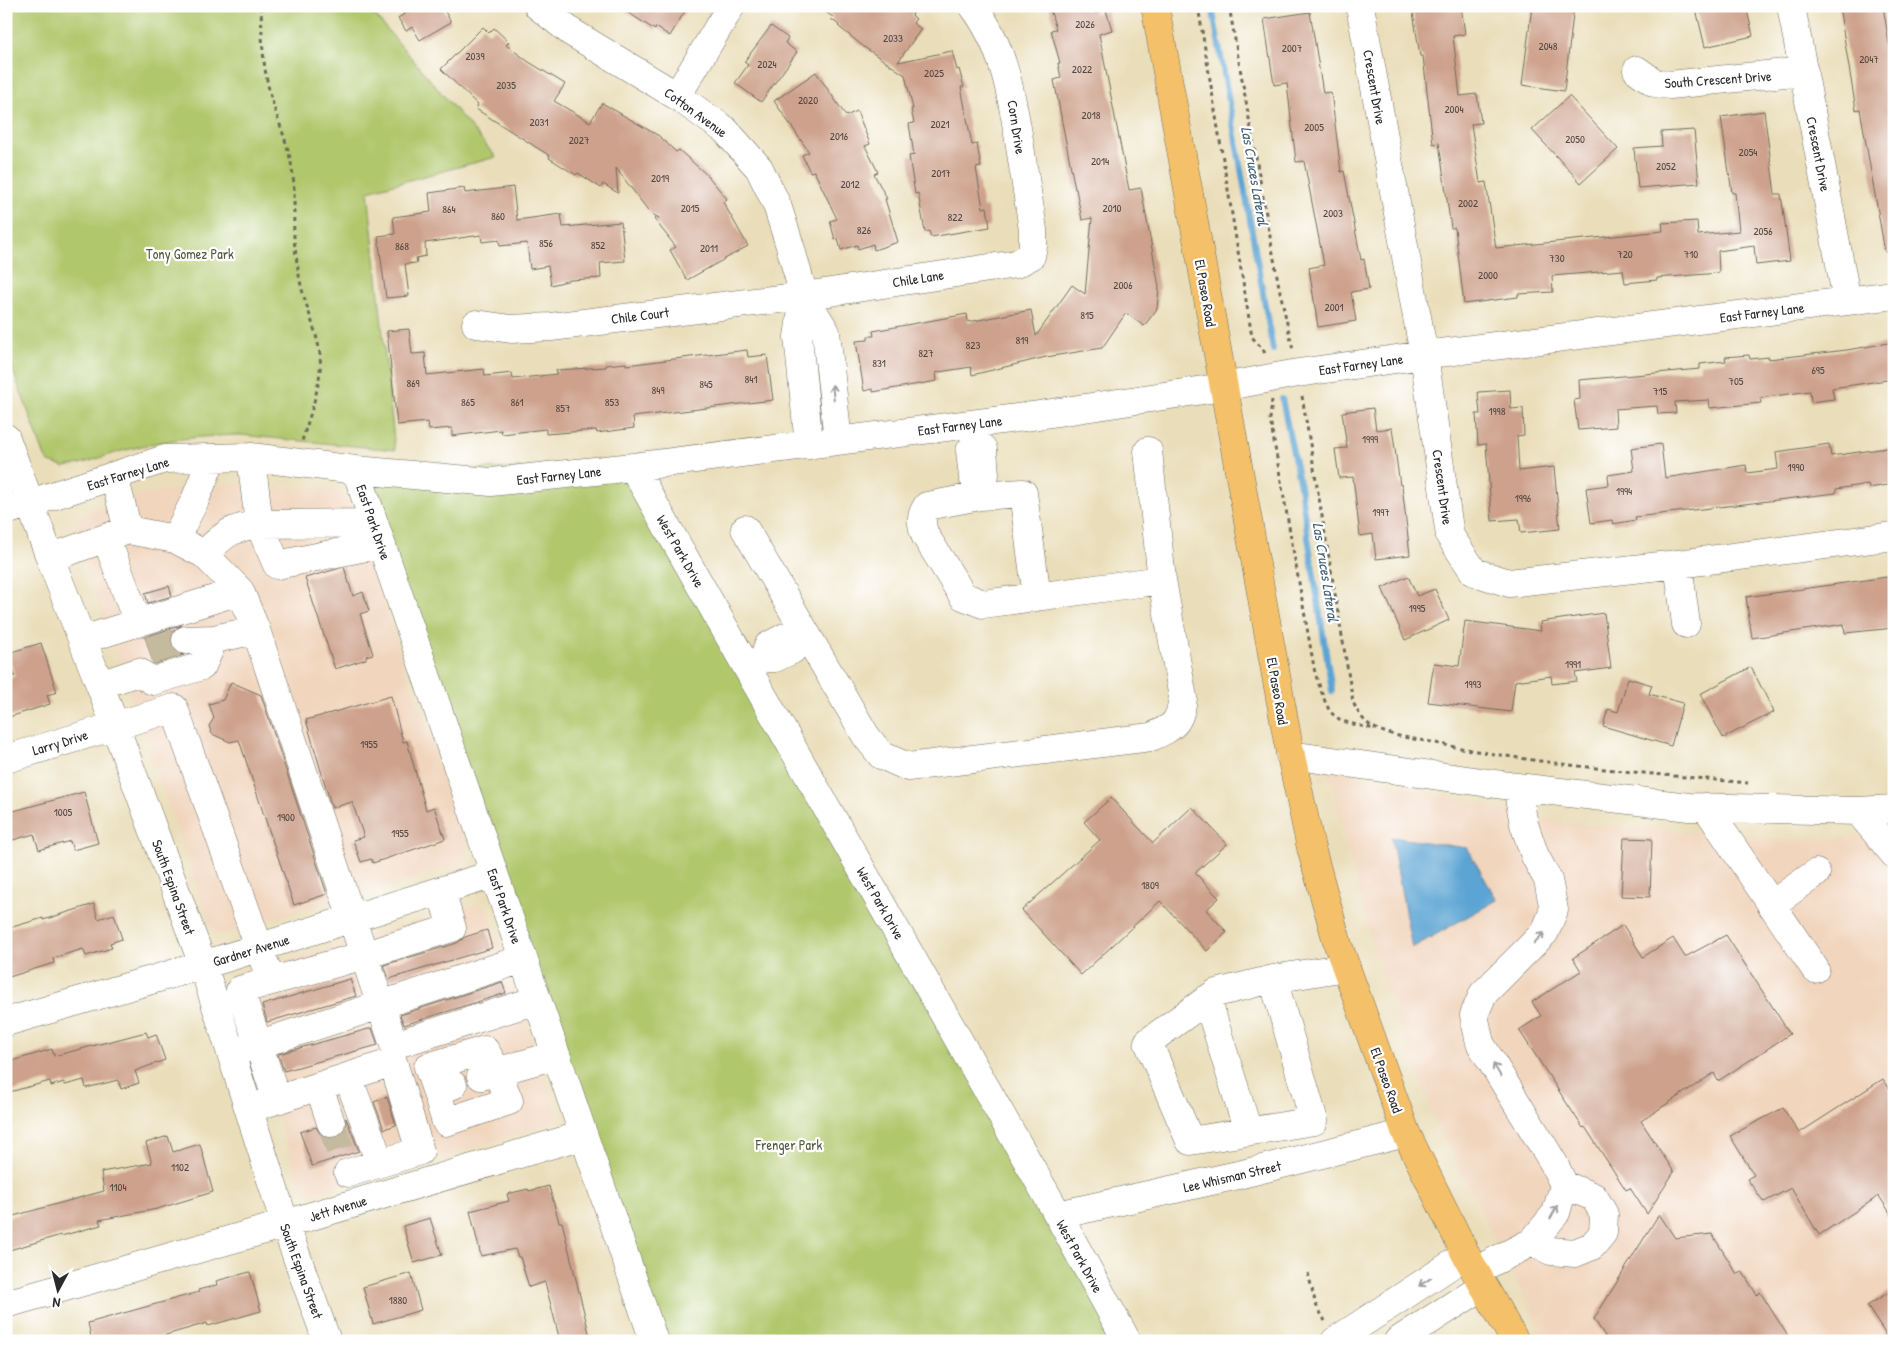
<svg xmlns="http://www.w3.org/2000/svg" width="1900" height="1347" font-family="'Patrick Hand',sans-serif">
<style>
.built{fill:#f1d5bd}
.green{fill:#b0c76c;stroke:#6e794c}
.water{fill:#5ca4d3;stroke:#44687f}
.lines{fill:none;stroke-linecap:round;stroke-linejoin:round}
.stream{stroke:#5ca4d3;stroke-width:6}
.building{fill:#cda18b}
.minor-tunnel{stroke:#c4ba9d;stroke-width:28;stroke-dasharray:28 14;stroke-linecap:butt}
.minor-casing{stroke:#6e6a5d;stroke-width:29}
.major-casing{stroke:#6e6a5d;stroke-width:29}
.path{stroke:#6e6a5d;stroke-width:3;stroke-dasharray:4 4;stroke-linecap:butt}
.minor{stroke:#fff;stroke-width:28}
.major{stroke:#f4c16a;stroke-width:28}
.oneway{stroke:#a0a0a0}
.labels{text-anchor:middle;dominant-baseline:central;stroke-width:4.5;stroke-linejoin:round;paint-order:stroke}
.number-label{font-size:11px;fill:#544843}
.street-label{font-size:14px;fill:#2b2b2b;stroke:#fff}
.park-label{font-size:14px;fill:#535a3e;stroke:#fff}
.water-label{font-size:15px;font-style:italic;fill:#416177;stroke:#fff}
</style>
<rect width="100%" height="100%" fill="#fff"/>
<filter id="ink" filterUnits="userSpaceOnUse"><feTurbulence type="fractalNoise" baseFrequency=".02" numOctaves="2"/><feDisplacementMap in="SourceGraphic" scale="10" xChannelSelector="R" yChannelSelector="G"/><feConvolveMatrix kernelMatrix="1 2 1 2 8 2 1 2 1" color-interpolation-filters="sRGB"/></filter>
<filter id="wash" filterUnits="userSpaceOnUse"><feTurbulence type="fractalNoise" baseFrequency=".0096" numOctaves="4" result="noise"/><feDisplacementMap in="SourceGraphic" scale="20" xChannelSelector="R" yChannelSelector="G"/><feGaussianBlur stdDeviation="1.12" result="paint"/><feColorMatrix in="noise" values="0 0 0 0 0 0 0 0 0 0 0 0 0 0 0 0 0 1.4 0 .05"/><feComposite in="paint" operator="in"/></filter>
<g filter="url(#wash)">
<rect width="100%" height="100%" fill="#eadeba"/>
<!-- built -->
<path class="built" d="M207,485H245L329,490L339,493L346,498L350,505L464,841L467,851L464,863L223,934H219L211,928L74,533L78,518L90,510L142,494Z
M1328,769L1564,823L1787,840L1872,836L1894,839V1341H1547L1438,1126L1380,974Z
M476,905L485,908L489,912L557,1115V1118L549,1125L315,1193L305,1192L300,1183L231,983L233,975Z"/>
<!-- green -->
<path class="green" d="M6,6H367L496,157L368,191L395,450L240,435C203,436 167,439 130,449C108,454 87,464 64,467L49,462L45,457L6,352Z
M633,467L1125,1341H649L356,470Z"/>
<!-- water -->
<path class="water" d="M1391,837L1467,848L1497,900L1412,948Z"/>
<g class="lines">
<!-- stream -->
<path class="stream" d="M1212,6L1273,350
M1282,399L1300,486L1332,691"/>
</g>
<g id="blocks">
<!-- building -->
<path class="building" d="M417,6H445L443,8L451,22L420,40L412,27L406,31L398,18Z
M618,6H688L670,36L656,27L655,30Z
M816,6H918L912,15L916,19L913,23L921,29L898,62L952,51L957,70L959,69L964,87H961L972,145L977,144L981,167L976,168L983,208L987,207L990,227L931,237L929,231L925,232L918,193L915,194L909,156L914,155L909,124L914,123L911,109H913L905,75L864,47L838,26L839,25L831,19L833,17Z
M1049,6H1093L1095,13L1106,10L1112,30L1099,34L1129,190L1141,188L1159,287L1157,309L1144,326L1126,313L1102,348L1046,357L972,375L971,367L939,372L936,373L937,381L873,392V389L864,391L856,341L868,340V336H874L873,331L967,314L968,322L1031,310L1036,336L1072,285L1085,294L1092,218L1082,220L1076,189H1075L1054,80L1061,78L1058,63H1060L1051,30L1056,29Z
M1412,6H1461L1465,34L1453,36L1460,96L1477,94L1481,123L1471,124L1480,183L1486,182L1496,248L1663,231L1662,223L1697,221L1698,235L1739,231L1735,193H1732L1721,117L1764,111L1775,194H1781L1790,261L1756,265L1754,246L1718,251L1719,273L1657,278V280L1625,283L1623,270L1552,276L1553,292L1518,294V297L1464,304L1455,228H1451L1439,143L1433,144L1423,56H1420Z
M1532,6H1574L1564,91L1522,85Z
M1711,6H1746L1753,36L1705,47L1696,9Z
M1839,6H1883L1894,75V252H1885L1860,109L1856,110Z
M1310,12L1323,93L1331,92L1341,172L1344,171L1361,260L1364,259L1369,289L1351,292L1356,321L1318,327L1309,268L1324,265L1304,161L1296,162L1287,83L1274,85L1264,19Z
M771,26L788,38L785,43L797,52L761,102L735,83L748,65L744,62Z
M483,27L489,33L494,28L509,42L506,45L529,62L565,84L554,101L590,122L602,103L659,136L676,152L679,150L708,176L727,199L723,202L748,246L687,280L670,250L676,247L654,219L659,218L650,213L616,168L618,193L603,184L601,188L578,173L576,175L549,158L550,156L476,109L478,105L441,69Z
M816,72L846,116L857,111L870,144L865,146L878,172L874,174L887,199H885L898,242L874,250L873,244L858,249L857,245L841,250L838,239L835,240L830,221L837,219L814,171L810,172L802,155L809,152L774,101Z
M1569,96L1618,149L1581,183L1532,130Z
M1694,130L1699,183L1638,188L1634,148L1662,146L1661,132Z
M513,187L517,220L561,214L563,227L621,222L625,261L600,263L601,278L571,280L551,285L548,266L530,269L527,243L500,246L499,240L482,242L481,235L425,243L426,256L416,258L417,263L405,264L409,296L386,298L378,236L395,234L393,217L431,212L429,193L464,188L465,193Z
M409,329L412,354L425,353L427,375L484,369L485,376L512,373L513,379L557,374L556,370L606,367V365L626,363V365L747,350L748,357L767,355L773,400L633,417L634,428L597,433L596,430L546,434V429L502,434L501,430L452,436V428L429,430L428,422L397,425L387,331Z
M1894,342V379L1832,388L1834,399L1811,402L1810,391L1760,398L1761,403L1710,408L1709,400L1675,402L1676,413L1658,414L1657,406L1615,409L1616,427L1578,430L1574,400L1580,399L1579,380L1700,369V364L1726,361L1725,357L1749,355L1750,359L1769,357V359L1847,350Z
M1510,390L1511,409L1523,408L1524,435L1517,436L1519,471L1554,467L1560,529L1521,533L1519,519L1492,521L1486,444L1478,445L1476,414H1480L1478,392Z
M1373,408L1376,430L1392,428L1400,485H1402L1410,555L1376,559L1373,534L1360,536L1353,477L1339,478L1335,449L1347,448L1342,412Z
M1661,444L1665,478L1746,465L1747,473L1778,469L1776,452L1829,444L1831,456L1894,447V484L1869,488L1868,484L1836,489V493L1635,517L1636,520L1613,524L1612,520L1591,523L1586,488L1609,485L1608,475L1634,471L1631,448Z
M344,567L353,596L363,592L369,611L360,614L373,654L366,656V659L335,669L305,578Z
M1408,576L1417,596L1435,589L1449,620L1405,640L1382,588Z
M1894,576V628L1845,633L1844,624L1752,638L1746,597Z
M169,586L172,596L148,603L145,593Z
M1604,613L1611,668L1575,673L1577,681L1552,684L1551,676L1515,681L1511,712L1428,702L1434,663L1459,666L1465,621L1541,631L1540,622Z
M182,625L172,632L170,641L173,649L178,654L184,655L155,664L153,663L145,637Z
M41,643L57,692L47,695L50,704L6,718V679L15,676L8,653Z
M1751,667L1774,712L1723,738L1700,694Z
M1628,678L1652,685L1649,694L1683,703L1671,746L1603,726L1608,709L1618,712Z
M231,682L261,695L327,894L294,905L239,740L230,742L212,734L209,726L214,718L209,704L223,700Z
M391,696L403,742L407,741L426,810L434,807L445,839L373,863L371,859L361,862L353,840L364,837L352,802L332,808L306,720Z
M84,792L98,843L73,850L70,841L39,850L34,834L6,842V813Z
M1111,798L1153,843L1192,807L1227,844L1195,873L1219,898L1206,910L1227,932L1207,951L1160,901L1081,975L1022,910L1100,840L1084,822Z
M1624,838L1652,839L1650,897L1621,896Z
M94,904L98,919L114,914L122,939L110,943L112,948L86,956L83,949L53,958L54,963L6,978V929L43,918V920Z
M1623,925L1643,957L1673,938L1685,957L1726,935L1790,1034L1718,1081L1714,1073L1641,1121L1674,1172L1647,1214L1630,1188L1626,1190L1585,1127L1583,1128L1519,1030L1541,1016L1532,1002L1581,971L1573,958Z
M487,930L492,948L389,979L384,965L457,943L465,937Z
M350,979L356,996L267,1022L262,1005Z
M502,982L506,993L404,1025L400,1015Z
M372,1028L378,1045L284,1071L278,1054Z
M146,1032L148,1037L156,1034L165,1060L135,1071L139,1083L121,1089L118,1080L86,1088L84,1080L65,1085L64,1082L51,1086L50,1081L6,1093V1063L52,1049L54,1056Z
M1883,1079L1894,1096V1219L1879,1196L1819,1235L1791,1188L1764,1202L1747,1179L1754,1175L1730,1136L1783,1108L1799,1133Z
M387,1097L396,1125L384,1129L374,1102Z
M346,1118L359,1151L312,1166L300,1132L316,1127L321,1135L328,1138H335L343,1133L346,1126Z
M168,1136L173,1152L200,1144L213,1192L157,1209L99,1220L101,1225L61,1236V1235L6,1251V1218L104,1191L101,1172L152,1163L146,1143Z
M549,1186L559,1222H562L591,1341H560L545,1282L529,1287L520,1257H518L515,1249L481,1256L470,1211L509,1201L507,1194L528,1189L529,1191Z
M1659,1214L1675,1238L1712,1234L1737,1274L1742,1271L1757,1295L1760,1292L1791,1341H1608L1594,1319Z
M430,1218L442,1255L414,1263L403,1226Z
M250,1272L261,1311L208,1326L207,1323L145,1341H92L88,1323L199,1292L198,1290L217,1285L216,1281Z
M411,1273L421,1310L373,1324L363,1287Z
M1894,1289V1341H1890L1867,1306Z"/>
</g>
</g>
<g filter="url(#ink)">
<use href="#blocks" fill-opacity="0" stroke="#6e6a5d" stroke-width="1"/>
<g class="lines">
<!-- minor-tunnel -->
<path class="minor-tunnel" d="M149,651L186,640
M331,1123L342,1156"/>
<defs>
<path id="minor" d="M538,6L571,32L677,96L725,130L759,168L777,205L790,246L804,296
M1360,6L1424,355L1450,536L1474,572L1509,583L1678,564L1894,536
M1791,6L1847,301
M1637,70L1655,83L1670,85L1804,71
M677,96L731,6
M476,324L511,329L551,327L804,296L1016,264L1031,256L1033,246V230C1029,202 1024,174 1020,146C1012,97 1004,46 973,6
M973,424L976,443L970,451L973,477L979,483L985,475L983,449L976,443
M6,438L50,558L100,685L203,965L285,1224L327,1341
M809,445L798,337L804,296L826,332L838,441
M633,467L1058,1215L1127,1341
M356,470L654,1341
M6,511L165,459L251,457L356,470L491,482L633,467L1032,416L1223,387L1298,373L1424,355L1894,295
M374,523L259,524L277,565L381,544
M745,529L866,736L881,755L908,767L1151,737C1175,726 1179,724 1183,698L1162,580
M128,530L175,539L204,554L240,591L256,630L394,1045L537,1000
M106,538L138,623
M175,539L195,500L212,458
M204,554C226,533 229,529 259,524L251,457
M50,558L128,530L114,476
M1678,564L1686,624
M1037,597L1023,493L980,496L927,506C920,516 921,524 925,535L963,596L983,604L1162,580L1148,451
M82,640L240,591
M186,640L214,639
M747,667L764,658H775L792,650L796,641L785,637L768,646L764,658
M100,685L138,672L153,681L202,666L214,639L256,630
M1290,755L1517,787L1689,807L1858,811L1894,809
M6,759L174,708L271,981
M1706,807L1815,969
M1858,811L1894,854
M1771,905L1816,873
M1273,979L1314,1121L1190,1141L1148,1042L1216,993Z
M1273,979L1346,967
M1207,999L1248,1131
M6,1022L203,965L494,874
M241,1050L523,959
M481,1076L556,1055
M348,1077L380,1163
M319,1086L331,1123
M436,1090L428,1067L485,1050L497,1071L509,1101L446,1122L436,1090L453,1085
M277,1100L240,990L365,955L452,928L441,891
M261,1105L393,1062L420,1151L348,1173
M1058,1215L1238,1175L1406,1133
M1532,1242L1551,1251L1575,1253L1592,1246L1603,1233L1604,1214L1594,1197L1564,1185
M1475,1271L1532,1242L1556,1213L1564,1185L1553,1162L1480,1043L1474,1015L1483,994L1545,932L1554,910L1548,880L1535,856L1524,824L1517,787
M6,1304L285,1224L583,1135
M1335,1341L1466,1255
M1398,1341L1483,1286"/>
<path id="major" d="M1155,6L1288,742L1311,848L1338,945L1406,1133L1466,1255L1515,1341"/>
</defs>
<!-- minor casing -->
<use href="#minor" class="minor-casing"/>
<!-- major casing -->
<use href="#major" class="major-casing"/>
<!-- path -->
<path class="path" d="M261,6C262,34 262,58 268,85C274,114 288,140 292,169C296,192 293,214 294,237C295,250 297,263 299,275C303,300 314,323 319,348C325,376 310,414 302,441
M1198,6L1252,337L1264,351L1265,357
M1229,6L1279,287L1293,350
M1302,396L1353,702C1357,711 1362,720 1371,726C1387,736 1417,739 1436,743C1539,765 1644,773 1748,783
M1272,400L1270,419L1315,673C1331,718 1326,719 1375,729
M1308,1273L1316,1305L1325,1321"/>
<!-- minor -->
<use href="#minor" class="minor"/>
<!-- major -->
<use href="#major" class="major"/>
</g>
<!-- one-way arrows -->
<defs><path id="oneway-shaft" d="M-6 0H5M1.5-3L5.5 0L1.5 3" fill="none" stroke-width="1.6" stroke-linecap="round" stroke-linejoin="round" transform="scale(1.25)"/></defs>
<g class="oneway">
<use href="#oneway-shaft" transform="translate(833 392) rotate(-96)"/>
<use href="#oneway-shaft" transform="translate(1539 938) rotate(-46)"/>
<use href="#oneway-shaft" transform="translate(1497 1070) rotate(-121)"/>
<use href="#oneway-shaft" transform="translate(1554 1212) rotate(-61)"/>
<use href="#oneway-shaft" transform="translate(1425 1282) rotate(147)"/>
</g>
</g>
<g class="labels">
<!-- number labels -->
<g class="number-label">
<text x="1085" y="24">2026</text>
<text x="893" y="38">2033</text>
<text x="1548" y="46">2048</text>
<text x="1292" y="48">2007</text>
<text x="475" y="56">2039</text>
<text x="1869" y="59">2047</text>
<text x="767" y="64">2024</text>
<text x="1082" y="69">2022</text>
<text x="934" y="73">2025</text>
<text x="506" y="85">2035</text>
<text x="808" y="100">2020</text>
<text x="1454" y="109">2004</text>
<text x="1091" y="115">2018</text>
<text x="539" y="122">2031</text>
<text x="940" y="124">2021</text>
<text x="1314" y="127">2005</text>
<text x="839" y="136">2016</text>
<text x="1575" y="139">2050</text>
<text x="579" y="140">2027</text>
<text x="1748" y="152">2054</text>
<text x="1100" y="161">2014</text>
<text x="1666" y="166">2052</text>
<text x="941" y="173">2017</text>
<text x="660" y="178">2019</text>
<text x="850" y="184">2012</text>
<text x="1468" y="203">2002</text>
<text x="690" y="208">2015</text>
<text x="1112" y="208">2010</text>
<text x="449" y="209">864</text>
<text x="1333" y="213">2003</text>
<text x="498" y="216">860</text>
<text x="955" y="217">822</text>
<text x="864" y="230">826</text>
<text x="1763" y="231">2056</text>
<text x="546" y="243">856</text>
<text x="598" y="245">852</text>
<text x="402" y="246">868</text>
<text x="709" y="248">2011</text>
<text x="1625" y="254">720</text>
<text x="1691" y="254">710</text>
<text x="1557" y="258">730</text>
<text x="1488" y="275">2000</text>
<text x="1123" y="285">2006</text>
<text x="1334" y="307">2001</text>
<text x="1087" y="315">815</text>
<text x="1022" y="340">819</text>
<text x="973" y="345">823</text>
<text x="926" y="353">827</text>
<text x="879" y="363">831</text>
<text x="1818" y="370">695</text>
<text x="751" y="379">841</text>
<text x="1736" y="381">705</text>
<text x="413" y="383">869</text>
<text x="706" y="384">845</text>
<text x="658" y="390">849</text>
<text x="1660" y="391">715</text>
<text x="468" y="402">865</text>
<text x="517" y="402">861</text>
<text x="612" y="402">853</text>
<text x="563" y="408">857</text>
<text x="1497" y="411">1998</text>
<text x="1370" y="439">1999</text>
<text x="1796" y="467">1990</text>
<text x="1624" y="491">1994</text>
<text x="1523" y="498">1996</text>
<text x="1381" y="512">1997</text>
<text x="1417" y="608">1995</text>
<text x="1573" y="664">1991</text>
<text x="1473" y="684">1993</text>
<text x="369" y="744">1955</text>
<text x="63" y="812">1005</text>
<text x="286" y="817">1900</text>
<text x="400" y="833">1955</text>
<text x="1150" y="885">1809</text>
<text x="180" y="1167">1102</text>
<text x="118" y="1187">1104</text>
<text x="398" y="1300">1880</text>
</g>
<!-- street labels -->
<g class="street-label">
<text transform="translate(1718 79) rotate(-4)">South Crescent Drive</text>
<text transform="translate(1375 87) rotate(80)">Crescent Drive</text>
<text transform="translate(696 112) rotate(36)">Cotton Avenue</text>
<text transform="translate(1017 127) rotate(81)">Corn Drive</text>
<text transform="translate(1819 154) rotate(79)">Crescent Drive</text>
<text transform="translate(918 278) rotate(-9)">Chile Lane</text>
<text transform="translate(1206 293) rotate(80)">El Paseo Road</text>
<text transform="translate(1762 312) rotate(-7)">East Farney Lane</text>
<text transform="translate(640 315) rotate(-7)">Chile Court</text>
<text transform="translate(1361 364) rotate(-8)">East Farney Lane</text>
<text transform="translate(960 425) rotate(-7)">East Farney Lane</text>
<text transform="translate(128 473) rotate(-17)">East Farney Lane</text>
<text transform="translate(559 475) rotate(-6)">East Farney Lane</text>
<text transform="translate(1443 487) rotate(82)">Crescent Drive</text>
<text transform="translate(374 522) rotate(71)">East Park Drive</text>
<text transform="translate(681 551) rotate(60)">West Park Drive</text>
<text transform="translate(1278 691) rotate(80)">El Paseo Road</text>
<text transform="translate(60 742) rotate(-17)">Larry Drive</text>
<text transform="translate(174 887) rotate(70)">South Espina Street</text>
<text transform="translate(881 903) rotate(60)">West Park Drive</text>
<text transform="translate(505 906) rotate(71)">East Park Drive</text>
<text transform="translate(251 950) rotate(-17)">Gardner Avenue</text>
<text transform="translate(1387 1080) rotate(70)">El Paseo Road</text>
<text transform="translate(1232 1176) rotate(-13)">Lee Whisman Street</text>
<text transform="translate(338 1208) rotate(-17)">Jett Avenue</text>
<text transform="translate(1080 1256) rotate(61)">West Park Drive</text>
<text transform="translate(302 1271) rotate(70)">South Espina Street</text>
</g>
<!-- park labels -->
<g class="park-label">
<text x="190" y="253">Tony Gomez Park</text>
<text x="789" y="1144">Frenger Park</text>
</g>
<!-- water labels -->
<g class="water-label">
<text transform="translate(1255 176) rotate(80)">Las Cruces Lateral</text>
<text transform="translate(1326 572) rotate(81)">Las Cruces Lateral</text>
</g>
</g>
<!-- margin -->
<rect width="1900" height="1347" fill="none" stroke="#fff" stroke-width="25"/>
<!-- north arrow -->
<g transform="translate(58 1290) rotate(187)" stroke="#ffffff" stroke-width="4" paint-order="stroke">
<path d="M0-4L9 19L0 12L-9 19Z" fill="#2b2b2b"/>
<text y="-8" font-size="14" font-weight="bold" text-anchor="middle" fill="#2b2b2b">N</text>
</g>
</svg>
